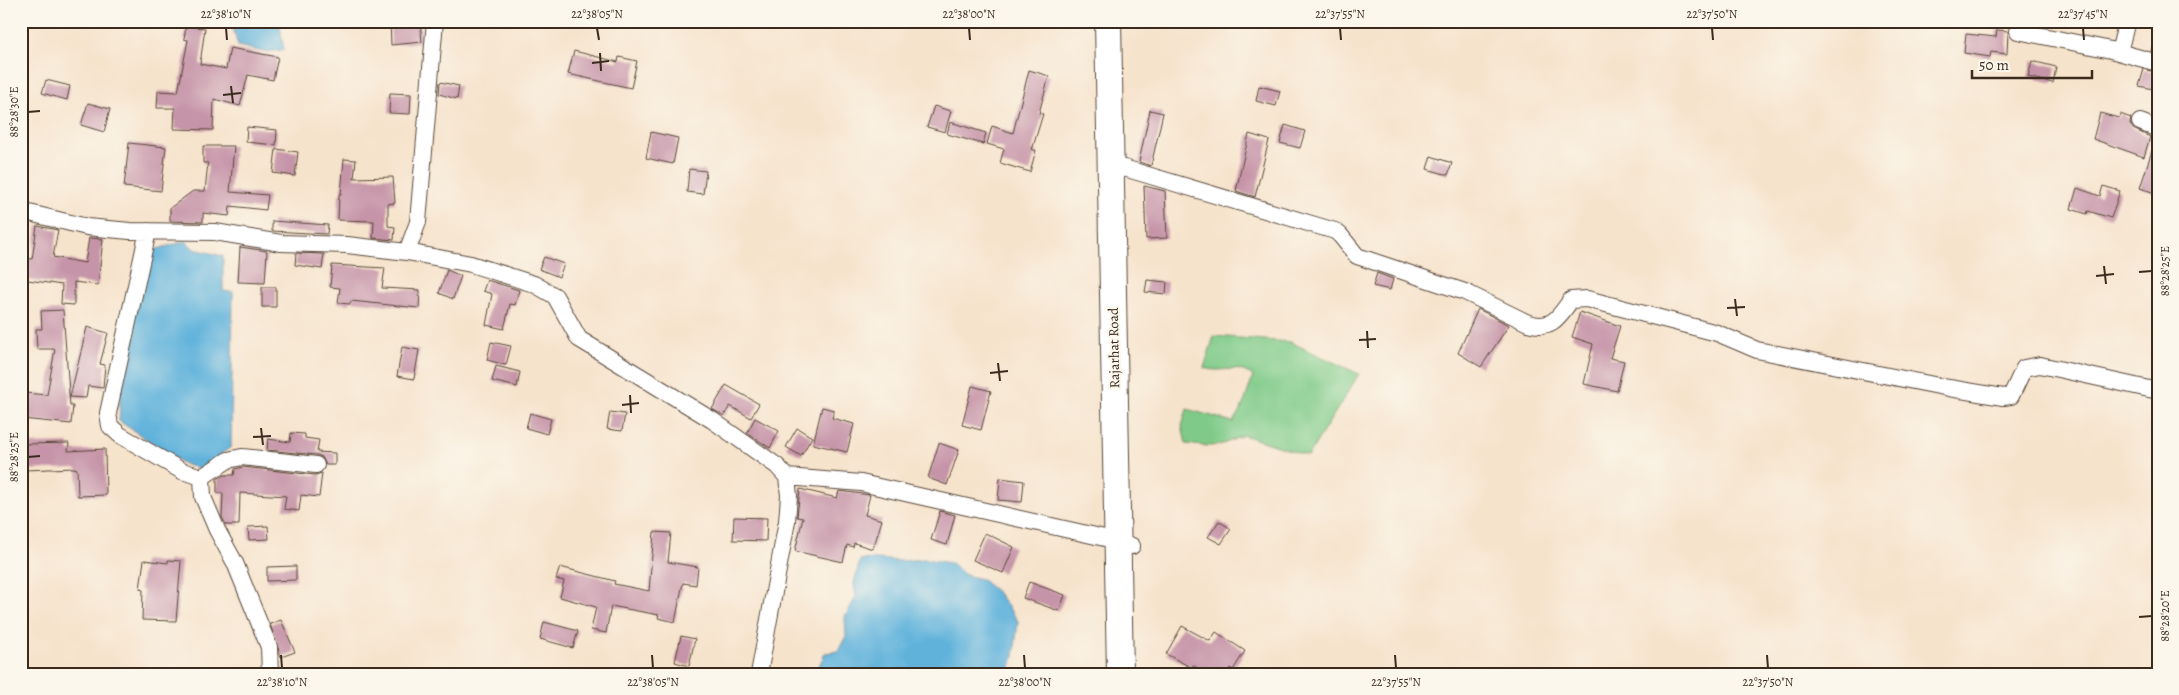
<svg xmlns="http://www.w3.org/2000/svg" width="2179" height="695" font-family="Alegreya,serif">
<style>
.green{fill:#7fca88;stroke:#5d7a53}
.water{fill:#60b2db;stroke:#4e6e7c}
.building{fill:#c694a8}
.lines{fill:none;stroke-linecap:round;stroke-linejoin:round}
.street-casing{stroke:#574638;stroke-width:18}
.primary-casing{stroke:#574638;stroke-width:28}
.street{stroke:#fff;stroke-width:16}
.primary{stroke:#fff;stroke-width:26}
.ticks{fill:none;stroke:#3b2a1e;stroke-width:2}
.labels{text-anchor:middle;dominant-baseline:central;stroke-width:4.5;stroke-linejoin:round;paint-order:stroke}
.street-label{font-size:14px;fill:#3b2a1e;stroke:#fbf7ec}
.neatline{fill:none;stroke:#3b2a1e;stroke-width:2}
.ticks-label{font-size:12px;text-anchor:middle;fill:#3b2a1e}
</style>
<rect width="100%" height="100%" fill="#fbf7ec"/>
<filter id="ink" filterUnits="userSpaceOnUse"><feTurbulence type="fractalNoise" baseFrequency=".02" numOctaves="2"/><feDisplacementMap in="SourceGraphic" scale="10" xChannelSelector="R" yChannelSelector="G"/><feConvolveMatrix kernelMatrix="1 2 1 2 8 2 1 2 1" color-interpolation-filters="sRGB"/></filter>
<filter id="wash" filterUnits="userSpaceOnUse"><feTurbulence type="fractalNoise" baseFrequency=".0096" numOctaves="4" result="noise"/><feDisplacementMap in="SourceGraphic" scale="20" xChannelSelector="R" yChannelSelector="G"/><feGaussianBlur stdDeviation="1.12" result="paint"/><feColorMatrix in="noise" values="0 0 0 0 0 0 0 0 0 0 0 0 0 0 0 0 0 1.4 0 .05"/><feComposite in="paint" operator="in"/></filter>
<g filter="url(#wash)">
<rect width="100%" height="100%" fill="#f6e3cc"/>
<!-- green -->
<path class="green" d="M1214,336L1290,342L1359,374L1308,456L1243,435C1218,448 1213,447 1186,444L1182,426L1187,409L1233,422L1244,403L1253,376C1234,363 1223,374 1204,368Z"/>
<!-- water -->
<path class="water" d="M231,21H279L284,50L264,52L238,46Z
M186,241L194,249L223,256V291L233,292L231,447L200,469L184,464L119,421L122,367L150,251Z
M877,559L900,561L925,559L951,563L965,575L981,579L998,593L1018,621L1014,656L1009,674H820L818,668L825,653L838,651L846,636L845,617L856,597L854,583L860,560Z"/>
<g id="blocks">
<!-- building -->
<path class="building" d="M390,21H420L422,42L391,45Z
M186,26L205,28L200,64L226,69L230,48L278,57L273,80L248,75L240,106L214,99L213,130L174,129L175,108H157L158,91L178,92L188,40L184,39Z
M1997,30L2008,31L2007,54L1991,52L1990,57L1964,53L1966,34L1996,37Z
M2154,40H2158V53L2151,51Z
M574,51L618,62L619,57L637,61L631,88L568,74Z
M2032,61L2056,67L2053,83L2028,77Z
M2144,69L2158,73V90L2139,86Z
M1029,70L1049,76L1039,113L1043,114L1032,150H1036L1030,172L1000,163L1004,149L987,144L992,126L1013,133Z
M46,80L70,86L67,100L42,93Z
M440,82L459,86L457,99L439,94Z
M1259,86L1280,91L1276,106L1256,101Z
M390,93L411,94L410,114L389,113Z
M88,103L110,109L104,132L81,125Z
M934,106L951,111L945,132L927,127Z
M1150,110L1163,113L1151,166L1139,162Z
M2100,113L2119,118L2120,114L2131,118L2130,123L2133,129L2150,137L2144,157L2093,139Z
M950,122L986,133L983,144L947,134Z
M1285,125L1305,131L1300,148L1280,143Z
M247,127L277,130L276,145L246,142Z
M651,132L678,138L673,164L646,158Z
M1249,134L1269,140L1255,197L1236,191Z
M2155,141H2158V186L2155,193L2140,188Z
M129,143L166,147L161,191L124,187Z
M203,146H234L230,192L268,195L266,210L230,206L229,216L203,213V222L170,221V208L193,191H205L208,163H203Z
M276,149L298,152L295,176L273,173Z
M1431,156L1452,163L1448,175L1427,169Z
M344,159L356,160L354,178L393,177L395,203L388,204V226L395,227L394,240L373,238L374,221L338,220L339,194H341Z
M689,169L706,171L703,194L687,192Z
M1144,186L1165,191L1167,238L1146,239Z
M2103,186L2120,191L2111,218L2088,211L2087,214L2071,209L2077,188L2100,196Z
M272,221L328,225L327,234L272,231Z
M37,226L58,230L53,257L85,263L89,238L103,239L98,285L74,282V305L61,304L62,285L21,279L23,258L32,259Z
M240,247L267,251L265,283L238,282Z
M296,253L324,254L322,269L295,265Z
M544,257L564,264L559,277L539,269Z
M332,265L385,268L382,288L420,290L419,308L351,301L350,304L338,303L340,288L330,287Z
M447,270L461,276L453,299L439,293Z
M1377,273L1393,279L1390,290L1373,286Z
M487,280L519,290L515,305L510,304L504,329L486,325L492,294L483,291Z
M1147,280L1167,282L1166,294L1145,292Z
M262,287H276V307H262Z
M1478,309L1509,325L1481,367L1458,353Z
M63,310L70,406H73L71,424L22,419L25,393L47,395L55,349H37L36,329H42L41,311Z
M1580,312L1620,326L1610,358L1624,361L1617,391L1584,384L1593,344L1572,337Z
M87,327L108,333L100,364L105,365L103,388L88,386L86,398L70,397Z
M491,342L511,346L506,365L487,360Z
M402,347L419,350L414,379L397,376Z
M496,366L520,372L517,387L492,381Z
M726,385L759,404L751,418L730,406L724,416L712,409Z
M972,386L991,391L981,430L962,425Z
M822,407L834,410L832,418L854,424L847,452L813,444Z
M610,412L625,414L622,431L607,429Z
M530,413L551,419L547,434L526,428Z
M755,418L779,431L770,448L747,433Z
M797,428L812,437L801,456L786,447Z
M291,433L305,434V438L319,440L317,452L335,453V465H326L322,457L317,455L267,450L268,439L290,442Z
M69,443L68,451L105,449L106,495L78,496L77,469L74,468L25,470L24,444Z
M939,443L959,450L947,485L928,478Z
M243,467L315,475L322,473L319,497L301,495L299,511L284,509L286,496L240,493L239,525H226L222,517L223,493H217V479L224,475H234L235,469Z
M1000,478L1024,481L1022,502L998,500Z
M800,489L837,498L839,491L870,495L865,515L882,520L873,549L854,543L853,547L847,545L843,562L795,551L803,518L797,517Z
M940,511L955,515L947,545L931,540Z
M734,517L767,518L766,541L733,540Z
M1219,521L1231,529L1221,544L1208,537Z
M268,526L269,539L249,540L248,527Z
M654,532L671,533L668,562L698,567L696,585L683,583L675,622L658,618L659,615L611,606L606,633L591,630L596,607L560,597L564,581L556,579L560,567L615,581L614,584L649,591Z
M985,533L1014,547L1003,573L973,560Z
M144,560L168,563V560L181,561L176,621L142,620L143,590L140,589Z
M296,566V580L267,581V567Z
M1029,582L1065,595L1059,611L1023,598Z
M281,620L295,652L281,657L270,624Z
M544,622L578,631L573,648L540,639Z
M1182,626L1210,641L1216,632L1245,651L1233,670L1230,668L1226,674H1207L1193,665L1192,668L1166,654Z
M681,636L695,639L689,666L675,662Z"/>
</g>
</g>
<g filter="url(#ink)">
<use href="#blocks" fill-opacity="0" stroke="#574638" stroke-width="1"/>
<g class="lines">
<defs>
<path id="street" d="M2018,31L2111,50L2158,63
M2119,52L2127,21
M2140,122L2158,129
M1124,168L1335,231L1340,235L1357,256L1465,292L1528,323C1552,330 1558,318 1571,300L1587,299L1717,333L1757,350L1949,388L2003,397L2011,396L2024,368L2040,365L2158,391
M21,211L87,227L130,231L215,232L281,243L347,245L407,252L471,264L534,284L555,296L579,339L712,420L777,466L787,477L789,496L787,521L759,674
M148,231L108,413L110,426L120,435L182,471L202,477L203,497L217,530L235,563L269,647L270,674
M407,252L418,222L435,21
M202,477L228,460L242,457L316,465
M787,477L861,483L1118,541L1132,546"/>
<path id="primary" d="M1108,21L1120,674"/>
</defs>
<!-- street casing -->
<use href="#street" class="street-casing"/>
<!-- primary casing -->
<use href="#primary" class="primary-casing"/>
<!-- street -->
<use href="#street" class="street"/>
<!-- primary -->
<use href="#primary" class="primary"/>
</g>
</g>
<!-- ticks -->
<path class="ticks" d="M226,28L227,40M597,28L599,40M969,28L970,40M1340,28L1341,40M1712,28L1713,40M2083,28L2084,40M600,53L601,71M592,63L609,61M231,86L233,103M223,95L241,93M28,112L40,111M2104,266L2106,284M2139,272L2152,271M2096,276L2114,274M1735,299L1737,316M1727,308L1745,307M1367,331L1368,348M1359,340L1376,339M998,363L1000,381M990,373L1008,371M630,395L631,413M622,405L639,403M261,428L263,445M253,437L271,436M28,457L40,456M2139,617L2152,616M281,655L282,668M652,655L653,668M1024,655L1025,668M1395,655L1396,668M1767,655L1768,668"/>
<g class="labels">
<!-- street labels -->
<g class="street-label">
<text transform="translate(1114 348) rotate(-91)">Rajarhat Road</text>
</g>
</g>
<!-- margin -->
<rect width="2179" height="695" fill="none" stroke="#fbf7ec" stroke-width="55"/>
<!-- scale -->
<path d="M1972 70v8h120v-8" fill="none" stroke="#3b2a1e" stroke-width="2.5"/>
<text x="1979" y="70" font-size="15" fill="#3b2a1e" stroke="#fbf7ec" stroke-width="4" paint-order="stroke">50 m</text>
<rect x="28" y="28" width="2124" height="640" class="neatline"/>
<g class="ticks-label">
<text x="226" y="18">22°38'10"N</text>
<text x="597" y="18">22°38'05"N</text>
<text x="969" y="18">22°38'00"N</text>
<text x="1340" y="18">22°37'55"N</text>
<text x="1712" y="18">22°37'50"N</text>
<text x="2083" y="18">22°37'45"N</text>
<text transform="translate(14 112) rotate(-90)" y="4">88°28'30"E</text>
<text transform="translate(2165 271) rotate(-90)" y="4">88°28'25"E</text>
<text transform="translate(14 457) rotate(-90)" y="4">88°28'25"E</text>
<text transform="translate(2165 616) rotate(-90)" y="4">88°28'20"E</text>
<text x="282" y="686">22°38'10"N</text>
<text x="653" y="686">22°38'05"N</text>
<text x="1025" y="686">22°38'00"N</text>
<text x="1396" y="686">22°37'55"N</text>
<text x="1768" y="686">22°37'50"N</text>
</g>
</svg>
